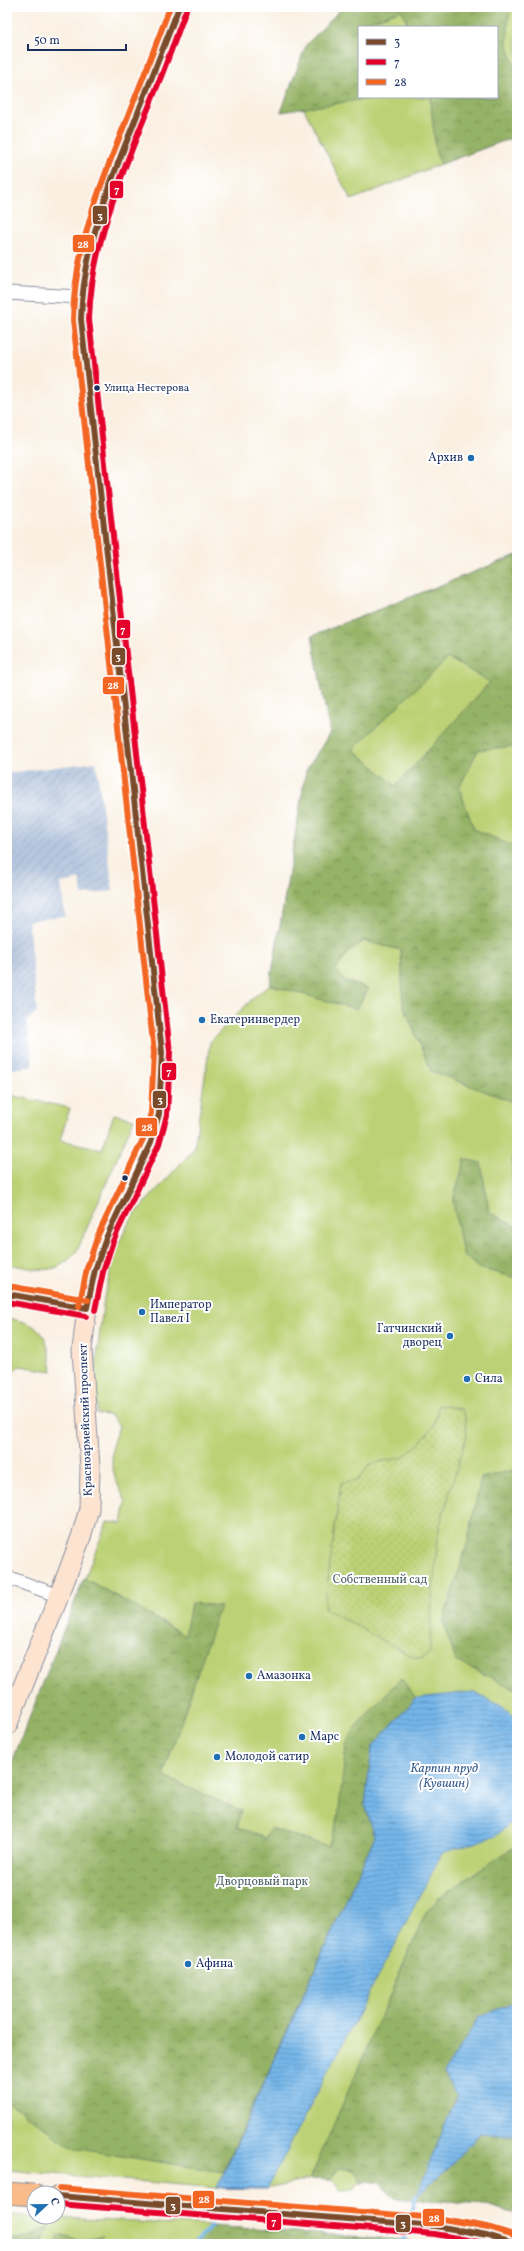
<svg xmlns="http://www.w3.org/2000/svg" width="524" height="2251" font-family="Vollkorn,serif">
<style>
.industrial{fill:url(#industrial-furrows)}
.green{fill:#bcd175;stroke:#6c806a;fill-rule:evenodd}
.forest{fill:url(#forest-crowns);stroke:#587162;fill-rule:evenodd}
.garden{fill:url(#garden-dots);stroke:#6c806a}
.water{fill:url(#water-rules);stroke:#4872a4}
.lines{fill:none;stroke-linecap:round;stroke-linejoin:round}
.stream{stroke:#75b6e9;stroke-width:4}
.street-casing{stroke:#8a90a0;stroke-width:15}
.secondary-casing{stroke:#8a90a0;stroke-width:21}
.primary-casing{stroke:#8a90a0;stroke-width:23}
.street{stroke:#fff;stroke-width:13}
.secondary{stroke:#fde4d1;stroke-width:19}
.primary{stroke:#fabb8b;stroke-width:21}
.bus-1-casing{stroke:#fff;stroke-width:9}
.bus-2-casing{stroke:#fff;stroke-width:9}
.bus-3-casing{stroke:#fff;stroke-width:9}
.bus-1{stroke:#7a4b2a;stroke-width:6}
.bus-2{stroke:#e4002b;stroke-width:6}
.bus-3{stroke:#f26522;stroke-width:6}
.bus-dot{fill:#1b2f5e;stroke:#fff;stroke-width:1.5}
.poi-dot{fill:#1f6fb2;stroke:#fff;stroke-width:1.5}
.labels{text-anchor:middle;dominant-baseline:central;stroke-width:4;stroke-linejoin:round;paint-order:stroke}
.bus-label{font-size:11px;fill:#1b2f5e;stroke:#fff;text-anchor:start}
.poi-label{font-size:12px;fill:#1b2f5e;stroke:#fff;text-anchor:start}
.street-label{font-size:12px;fill:#1b2f5e;stroke:#fff}
.park-label{font-size:12px;fill:#4b6065;stroke:#fff}
.water-label{font-size:13px;font-style:italic;fill:#3a5e8f;stroke:#fff}
.line-badge{stroke:#fff;stroke-width:1.5}
.badge-label{font-size:11px;text-anchor:middle;font-weight:bold;fill:#fff}
</style>
<defs>
<pattern id="industrial-furrows" width="10" height="10" patternUnits="userSpaceOnUse"><rect width="10" height="10" fill="#b5c6de"/><path d="M-1 1l2-2M0 10L10 0M9 11l2-2" fill="none" stroke="#9baac1"/></pattern>
<pattern id="forest-crowns" width="20" height="18" patternUnits="userSpaceOnUse"><rect width="20" height="18" fill="#95b366"/><path d="M2 6a3 3 0 1 1 6 0M12 15a3 3 0 1 1 6 0" fill="none" stroke="#799257"/></pattern>
<pattern id="garden-dots" width="8" height="8" patternUnits="userSpaceOnUse"><rect width="8" height="8" fill="#bcd175"/><path d="M2 2h.1M6 6h.1" fill="none" stroke="#a1b468" stroke-width="1.8" stroke-linecap="round"/></pattern>
<pattern id="water-rules" width="6" height="5" patternUnits="userSpaceOnUse"><rect width="6" height="5" fill="#75b6e9"/><path d="M0 2.5h6" fill="none" stroke="#5f94c0"/></pattern>
</defs>
<rect width="100%" height="100%" fill="#fff"/>
<filter id="ink" filterUnits="userSpaceOnUse"><feTurbulence type="fractalNoise" baseFrequency=".025" numOctaves="2"/><feDisplacementMap in="SourceGraphic" scale="8" xChannelSelector="R" yChannelSelector="G"/><feConvolveMatrix kernelMatrix="1 2 1 2 8 2 1 2 1" color-interpolation-filters="sRGB"/></filter>
<filter id="wash" filterUnits="userSpaceOnUse"><feTurbulence type="fractalNoise" baseFrequency=".012" numOctaves="4" result="noise"/><feDisplacementMap in="SourceGraphic" scale="16" xChannelSelector="R" yChannelSelector="G"/><feGaussianBlur stdDeviation="0.9" result="paint"/><feColorMatrix in="noise" values="0 0 0 0 0 0 0 0 0 0 0 0 0 0 0 0 0 1.4 0 .05"/><feComposite in="paint" operator="in"/></filter>
<g filter="url(#wash)">
<rect width="100%" height="100%" fill="#faf0e2"/>
<!-- industrial -->
<path class="industrial" d="M96,762L113,891L82,895L80,879L61,883L65,916L28,921L37,1011L27,1021L33,1066L7,1070V773Z"/>
<!-- green -->
<path class="green" d="M343,7H517V136L441,164L351,200L304,109L328,22ZM359,27H497V97H359Z
M517,555V2214L486,2205L395,2198L378,2182C367,2181 359,2179 354,2190H339L334,2181L315,2178L267,2189L217,2188L7,2170V1775L107,1522L122,1523L126,1502L115,1478L112,1464L113,1442L119,1426L110,1415L97,1414L96,1363L104,1298L115,1251L131,1218L194,1149L210,1042L255,996L270,985L306,771L330,733L312,636Z
M7,1091L14,1096L70,1108L60,1140L102,1149L114,1114L134,1119L77,1251C55,1278 38,1269 7,1264Z
M7,1318C45,1325 47,1335 52,1371L19,1366L7,1378Z
M7,2215L211,2226L418,2241L423,2244H7Z"/>
<!-- forest -->
<path class="forest" d="M343,7H513L509,13L507,43L517,73V136L441,164L436,153L430,97H497V27H409L402,10L370,21L374,27H359V97H378L281,112L306,45Z
M517,555V746L478,750L459,788L474,829L517,848V1205L512,1199L513,1102L431,1071L403,1005L401,950L364,941L349,951L336,970L344,980L369,989L356,1009L270,985L306,771L330,733L312,636ZM448,658L490,682L396,786L353,749Z
M465,1159L481,1163L489,1212L517,1227V1278L478,1268L463,1254L453,1201Z
M7,1353L12,1354L14,1365L7,1374Z
M517,1469V1690L456,1661L443,1622L468,1541L481,1478Z
M84,1578L185,1635L191,1603L220,1606L163,1776L241,1811L237,1827L265,1838L271,1828L328,1847L338,1818L346,1746L356,1726L401,1678L416,1698L372,1747L365,1805L375,1836L223,2172L72,2148L7,2101V1775Z
M517,1845V1935L512,1950L517,1955V2002L480,2016L457,2096L417,2195L452,2164L480,2134L511,2135L517,2131V2214L486,2205L395,2198L378,2182L361,2181L354,2170L339,2168L330,2180L310,2179L426,1912L439,1898Z
M211,2226L418,2241L416,2244H195Z
M50,2227L41,2242L45,2244H7V2240L26,2238Z
M58,2235L81,2241L101,2235V2244H56Z"/>
<!-- garden -->
<path class="garden" d="M439,1405L461,1409L465,1416L467,1435L439,1528L432,1599L430,1653L424,1658L413,1657L324,1608L341,1483L358,1480L370,1464L404,1457L419,1444L433,1427Z"/>
<!-- water -->
<path class="water" d="M472,1692L500,1705L517,1719V1817L496,1836L442,1853L267,2189L217,2188L375,1836L365,1805L372,1747L416,1698Z
M517,2002V2131L511,2135L480,2134L452,2164L416,2196L457,2096L443,2074L480,2016Z"/>
<g class="lines">
<!-- stream -->
<path class="stream" d="M410,2219L416,2196
M195,2244L211,2226
M403,2244L407,2229"/>
</g>
</g>
<g filter="url(#ink)">
<g class="lines">
<defs>
<path id="street" d="M7,293L80,297
M7,1294L87,1308
M7,1577L59,1596"/>
<path id="secondary" d="M7,1726L59,1596L81,1537L89,1509L90,1467L82,1350L87,1308L95,1270L106,1238L151,1142L159,1114L162,1052L81,319C80,257 105,197 127,140C145,96 162,51 179,7"/>
<path id="primary" d="M7,2193L34,2195
M58,2196L436,2226L487,2235L516,2244"/>
</defs>
<!-- street casing -->
<use href="#street" class="street-casing"/>
<!-- secondary casing -->
<use href="#secondary" class="secondary-casing"/>
<!-- primary casing -->
<use href="#primary" class="primary-casing"/>
<!-- street -->
<use href="#street" class="street"/>
<!-- secondary -->
<use href="#secondary" class="secondary"/>
<!-- primary -->
<use href="#primary" class="primary"/>
<defs>
<path id="bus-1" d="M7,1294L87,1308
M87,1308L95,1270L106,1238L151,1142L159,1114L162,1052L81,319C83,250 108,187 134,123C149,85 164,46 179,7
M58,2196L436,2226L487,2235L516,2244"/>
<path id="bus-2" d="M7,1302L86,1316
M95,1310L103,1272L113,1241L159,1144L167,1115L170,1052L89,319C91,251 116,189 141,126C157,88 172,49 186,10
M58,2204L435,2234L489,2244"/>
<path id="bus-3" d="M8,1286L88,1300
M79,1306L87,1268L98,1235L143,1139L151,1113L154,1052L73,320C74,250 100,185 126,121C141,83 156,45 170,7
M59,2188L437,2218L488,2227L517,2236"/>
</defs>
<!-- bus-1 casing -->
<use href="#bus-1" class="bus-1-casing"/>
<!-- bus-2 casing -->
<use href="#bus-2" class="bus-2-casing"/>
<!-- bus-3 casing -->
<use href="#bus-3" class="bus-3-casing"/>
<!-- bus-1 -->
<use href="#bus-1" class="bus-1"/>
<!-- bus-2 -->
<use href="#bus-2" class="bus-2"/>
<!-- bus-3 -->
<use href="#bus-3" class="bus-3"/>
</g>
</g>
<!-- markers -->
<g class="bus-dot">
<circle cx="97" cy="388" r="3.5"/>
<circle cx="125" cy="1178" r="3.5"/>
</g>
<g class="poi-dot">
<circle cx="471" cy="458" r="4"/>
<circle cx="202" cy="1020" r="4"/>
<circle cx="142" cy="1312" r="4"/>
<circle cx="450" cy="1336" r="4"/>
<circle cx="467" cy="1379" r="4"/>
<circle cx="249" cy="1676" r="4"/>
<circle cx="302" cy="1737" r="4"/>
<circle cx="217" cy="1757" r="4"/>
<circle cx="188" cy="1964" r="4"/>
</g>
<g class="labels">
<!-- bus labels -->
<g class="bus-label">
<text x="104" y="388">Улица Нестерова</text>
</g>
<!-- poi labels -->
<g class="poi-label">
<text x="463" y="458" text-anchor="end">Архив</text>
<text x="210" y="1020">Екатеринвердер</text>
<text x="150" y="1305">Император<tspan x="150" dy="14">Павел I</tspan></text>
<text x="442" y="1329" text-anchor="end">Гатчинский<tspan x="442" dy="14">дворец</tspan></text>
<text x="475" y="1379">Сила</text>
<text x="257" y="1676">Амазонка</text>
<text x="310" y="1737">Марс</text>
<text x="225" y="1757">Молодой сатир</text>
<text x="196" y="1964">Афина</text>
</g>
<!-- street labels -->
<g class="street-label">
<text transform="translate(86 1420) rotate(-92)">Красноармейский проспект</text>
</g>
<!-- park labels -->
<g class="park-label">
<text x="380" y="1580">Собственный сад</text>
<text x="262" y="1882">Дворцовый парк</text>
</g>
<!-- water labels -->
<g class="water-label">
<text x="444" y="1769">Карпин пруд<tspan x="444" dy="15">(Кувшин)</tspan></text>
</g>
</g>
<g class="line-badge">
<rect x="109" y="180" width="15" height="19" rx="4" fill="#e4002b"/>
<rect x="92" y="205" width="16" height="20" rx="4" fill="#7a4b2a"/>
<rect x="72" y="234" width="23" height="19" rx="4" fill="#f26522"/>
<rect x="116" y="619" width="15" height="20" rx="4" fill="#e4002b"/>
<rect x="111" y="647" width="15" height="19" rx="4" fill="#7a4b2a"/>
<rect x="102" y="676" width="23" height="19" rx="4" fill="#f26522"/>
<rect x="161" y="1062" width="16" height="19" rx="4" fill="#e4002b"/>
<rect x="152" y="1090" width="15" height="19" rx="4" fill="#7a4b2a"/>
<rect x="135" y="1117" width="23" height="20" rx="4" fill="#f26522"/>
<rect x="192" y="2190" width="23" height="19" rx="4" fill="#f26522"/>
<rect x="165" y="2196" width="16" height="19" rx="4" fill="#7a4b2a"/>
<rect x="422" y="2208" width="23" height="19" rx="4" fill="#f26522"/>
<rect x="266" y="2212" width="16" height="19" rx="4" fill="#e4002b"/>
<rect x="395" y="2214" width="16" height="19" rx="4" fill="#7a4b2a"/>
</g>
<g class="badge-label">
<text x="117" y="193">7</text>
<text x="100" y="219">3</text>
<text x="83" y="248">28</text>
<text x="123" y="633">7</text>
<text x="118" y="660">3</text>
<text x="113" y="689">28</text>
<text x="169" y="1075">7</text>
<text x="160" y="1103">3</text>
<text x="147" y="1131">28</text>
<text x="204" y="2203">28</text>
<text x="173" y="2209">3</text>
<text x="434" y="2222">28</text>
<text x="274" y="2225">7</text>
<text x="403" y="2227">3</text>
</g>
<!-- margin -->
<rect width="524" height="2251" fill="none" stroke="#fff" stroke-width="24"/>
<!-- legend -->
<rect x="358" y="26" width="140" height="72" fill="#ffffff" stroke="#a4acbf"/>
<rect x="366" y="39" width="20" height="6" fill="#7a4b2a" stroke="#a4acbf"/>
<text x="394" y="46" font-size="12" fill="#1b2f5e">3</text>
<rect x="366" y="59" width="20" height="6" fill="#e4002b" stroke="#a4acbf"/>
<text x="394" y="66" font-size="12" fill="#1b2f5e">7</text>
<rect x="366" y="79" width="20" height="6" fill="#f26522" stroke="#a4acbf"/>
<text x="394" y="86" font-size="12" fill="#1b2f5e">28</text>
<!-- north arrow -->
<g transform="translate(46 2205) rotate(68)"><circle r="19" fill="#ffffff" stroke="#a4acbf"/>
<path d="M0-3L7 15L0 10L-7 15Z" fill="#1f6fb2"/>
<text y="-6" font-size="11" font-weight="bold" text-anchor="middle" fill="#1b2f5e">С</text>
</g>
<!-- scale -->
<path d="M28 44v6h98v-6" fill="none" stroke="#1b2f5e" stroke-width="2"/>
<text x="34" y="44" font-size="12" fill="#1b2f5e" stroke="#ffffff" stroke-width="3" paint-order="stroke">50 m</text>
</svg>
